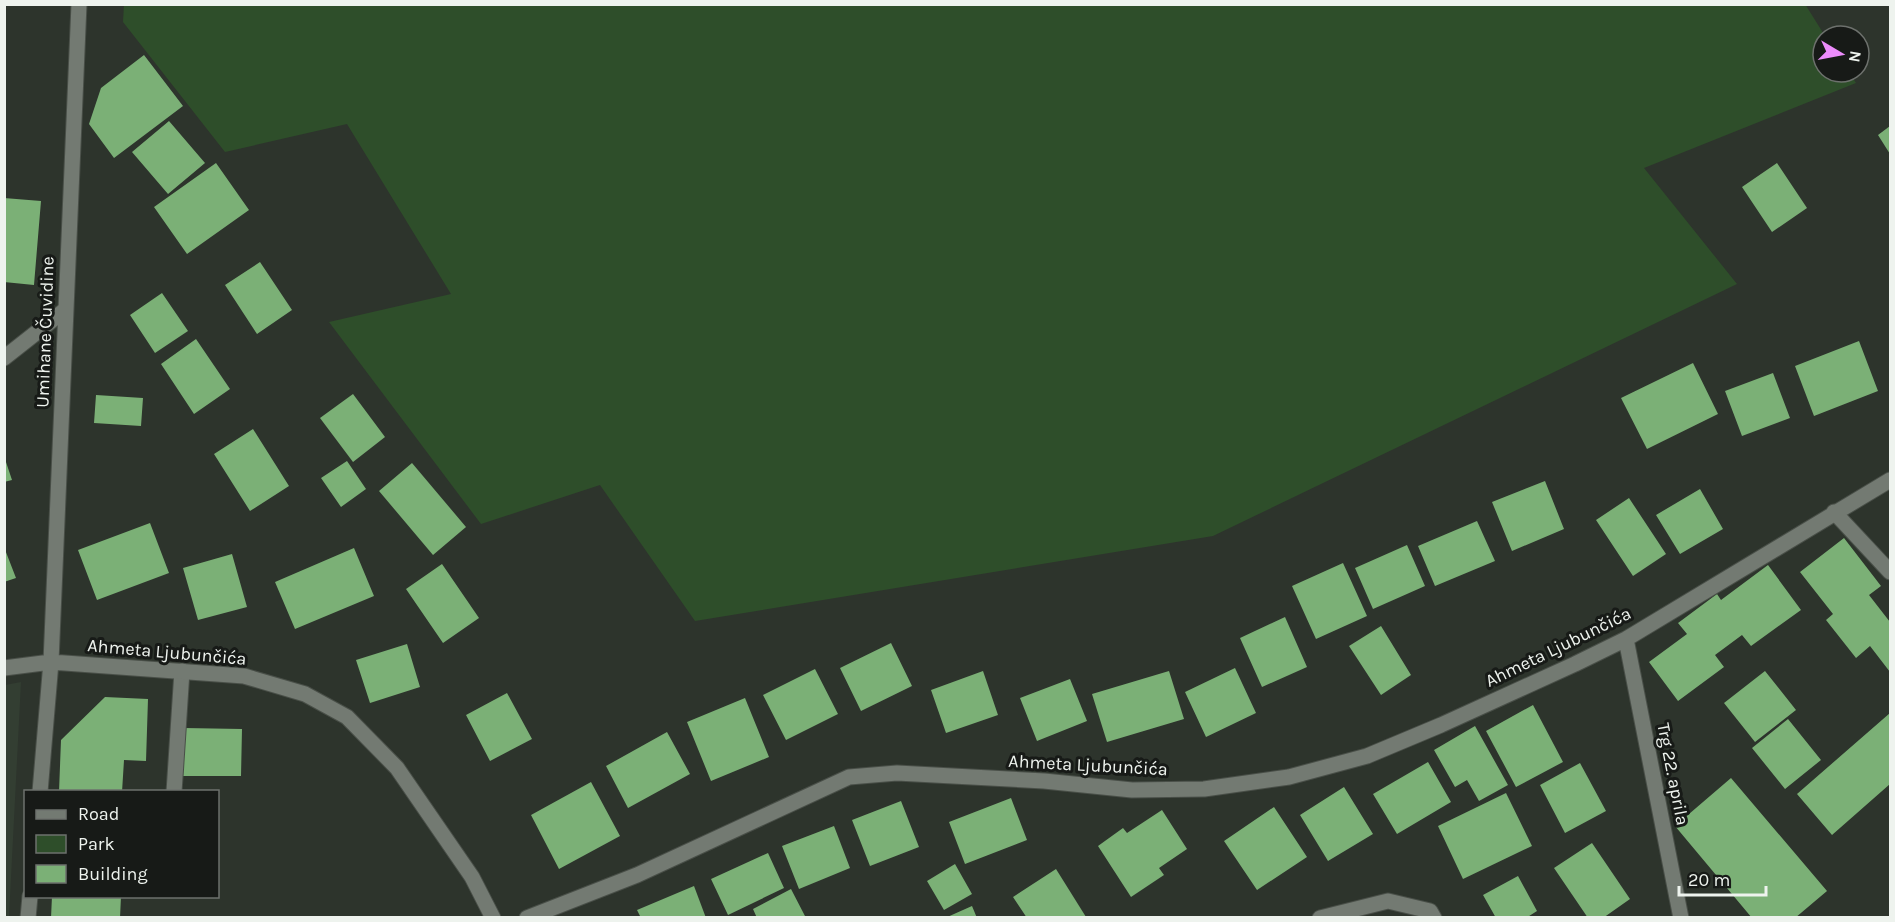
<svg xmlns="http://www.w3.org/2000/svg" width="1895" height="922" font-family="Karla,sans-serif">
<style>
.built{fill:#333e32}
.green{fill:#2e4e2a}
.building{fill:#7bb076}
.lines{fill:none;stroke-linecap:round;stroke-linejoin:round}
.lane-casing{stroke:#494f48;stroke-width:17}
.street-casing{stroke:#494f48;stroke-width:17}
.lane{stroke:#737a72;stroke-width:15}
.street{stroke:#737a72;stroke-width:15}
.labels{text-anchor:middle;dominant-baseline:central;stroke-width:6;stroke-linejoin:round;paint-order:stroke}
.street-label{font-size:18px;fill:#eef3ee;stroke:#171a17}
</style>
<rect width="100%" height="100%" fill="#2d342c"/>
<!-- built -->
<path class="built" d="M21,682L9,917H5V685Z"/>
<!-- green -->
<path class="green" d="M124,4H1805L1825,36H1823V72H1849L1856,83L1644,168L1737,284L1213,536L695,621L600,485L481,524L329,322L451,294L347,124L225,152L123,22Z"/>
<!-- building -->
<path class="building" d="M144,55L183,106L114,158L89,124L101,88Z
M169,121L205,163L168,194L132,152Z
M1890,126V154L1878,135Z
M216,163L249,210L187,254L154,207Z
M1777,163L1807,208L1772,232L1742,187Z
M4,198L41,201L34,285L4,282Z
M260,262L292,310L257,334L225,285Z
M162,293L188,331L155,353L130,315Z
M196,339L230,389L194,414L161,364Z
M1859,341L1878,391L1814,416L1795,366Z
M1693,363L1718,414L1647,449L1621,398Z
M1773,373L1790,418L1742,436L1725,391Z
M353,394L385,437L353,462L320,418Z
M96,395L143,398L141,426L94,423Z
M253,429L289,486L250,511L214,454Z
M4,456L12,480L4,482Z
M347,461L366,489L341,507L321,478Z
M412,463L466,527L433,555L379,491Z
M1545,481L1564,529L1512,551L1492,502Z
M1700,489L1723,529L1680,554L1656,515Z
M1629,498L1666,554L1633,576L1596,520Z
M1477,521L1495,561L1435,586L1418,546Z
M150,523L169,573L97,600L78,550Z
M1844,538L1881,586L1869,595L1890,622V672L1870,646L1856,658L1826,620L1833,614L1800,572Z
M1407,545L1425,586L1373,609L1355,568Z
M4,547L16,578L4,582Z
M354,548L374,596L295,629L275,582Z
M232,554L247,607L198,620L183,568Z
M1343,563L1367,616L1316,639L1292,586Z
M442,564L479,618L443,643L406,589Z
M1768,565L1801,610L1751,646L1742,635L1715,655L1724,667L1678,701L1649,662L1687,634L1678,623L1717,594L1721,600Z
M1285,617L1307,667L1262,687L1240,638Z
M1381,626L1411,675L1381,695L1349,646Z
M891,643L912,686L861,711L840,668Z
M407,644L420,687L370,703L356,660Z
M1235,668L1256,713L1206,737L1185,692Z
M815,669L838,714L786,740L763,695Z
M983,671L998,715L946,733L931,690Z
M1169,671L1184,719L1107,742L1092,694Z
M1765,671L1796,710L1755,742L1724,703Z
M1070,679L1087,721L1037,741L1020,698Z
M507,693L532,739L490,761L466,715Z
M105,697L148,699L146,761L124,760L122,792H59L61,740Z
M745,698L769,757L711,781L687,722Z
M1533,705L1563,762L1516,787L1486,731Z
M1890,713V784L1832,835L1797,794Z
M1788,719L1821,760L1785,789L1752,748Z
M1475,726L1508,785L1479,801L1467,780L1455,787L1434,750Z
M184,728L242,729L241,776H183Z
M667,732L690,774L628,808L606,766Z
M1428,762L1451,802L1397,834L1373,794Z
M1580,763L1606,811L1565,833L1540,785Z
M1731,778L1827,891L1795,918H1752L1675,826Z
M591,782L620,836L559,869L531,815Z
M1344,787L1373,834L1328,861L1300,815Z
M1506,793L1532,846L1463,879L1438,826Z
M1011,798L1027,840L965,864L949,822Z
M901,801L919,847L870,866L852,820Z
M1274,807L1307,857L1257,890L1224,841Z
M1162,810L1187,849L1159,868L1164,875L1131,897L1098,846L1123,828L1127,833Z
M834,826L850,868L799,889L782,846Z
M1592,843L1630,899L1603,918H1588L1554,868Z
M768,853L784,888L728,915L711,879Z
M955,864L972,894L944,910L927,881Z
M1056,869L1086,917L1085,918H1027L1013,897Z
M1518,876L1537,911L1526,918H1496L1483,895Z
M694,886L706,918H641L637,910Z
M791,889L806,918H757L753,909Z
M52,896H121L120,918H51Z
M972,906L977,918H945Z"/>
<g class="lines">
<defs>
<path id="lane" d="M4,358L65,310
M174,792L182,671"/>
<path id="street" d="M1834,512L1890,572
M1626,639L1681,918
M4,668L51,662L244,676L305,694L347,717L397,768L472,877L493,918
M40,792L51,662L79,4
M28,918L30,896
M527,918L637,875L849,777L897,773L1044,781L1132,790L1204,789L1289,777L1367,756L1441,725L1575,664L1626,639L1890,480
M1320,918L1388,901L1430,911L1434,918"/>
</defs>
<!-- lane casing -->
<use href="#lane" class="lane-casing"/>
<!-- street casing -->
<use href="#street" class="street-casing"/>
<!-- lane -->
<use href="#lane" class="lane"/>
<!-- street -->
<use href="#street" class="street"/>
</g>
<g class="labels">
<!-- street labels -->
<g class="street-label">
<text transform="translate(45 332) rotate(-88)">Umihane Čuvidine</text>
<text transform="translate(1558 647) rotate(-26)">Ahmeta Ljubunčića</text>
<text transform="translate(167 652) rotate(5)">Ahmeta Ljubunčića</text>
<text transform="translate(1088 765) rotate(3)">Ahmeta Ljubunčića</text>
<text transform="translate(1673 774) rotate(79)">Trg 22. aprila</text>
</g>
</g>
<!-- border -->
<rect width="1895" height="922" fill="none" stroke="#eef3ee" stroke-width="12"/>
<!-- legend -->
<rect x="24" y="790" width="195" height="108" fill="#171a17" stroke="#6d716d" stroke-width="1.5"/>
<rect x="36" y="810" width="30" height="9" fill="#737a72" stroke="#6d716d" stroke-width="1.5"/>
<text x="78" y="820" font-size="18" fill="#eef3ee">Road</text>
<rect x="36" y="835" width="30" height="18" fill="#2e4e2a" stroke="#6d716d" stroke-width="1.5"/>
<text x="78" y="850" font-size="18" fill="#eef3ee">Park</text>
<rect x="36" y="865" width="30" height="18" fill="#7bb076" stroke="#6d716d" stroke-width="1.5"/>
<text x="78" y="880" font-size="18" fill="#eef3ee">Building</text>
<!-- north arrow -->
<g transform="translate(1841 54) rotate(100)"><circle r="28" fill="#171a17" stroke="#6d716d" stroke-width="1.5"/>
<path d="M0-4.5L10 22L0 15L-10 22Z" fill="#ec8cfb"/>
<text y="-9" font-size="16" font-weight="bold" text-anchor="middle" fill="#eef3ee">N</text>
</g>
<!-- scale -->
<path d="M1679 886v9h87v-9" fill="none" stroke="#eef3ee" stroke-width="3"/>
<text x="1688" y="886" font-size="18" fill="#eef3ee" stroke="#171a17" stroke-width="4.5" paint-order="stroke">20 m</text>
</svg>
